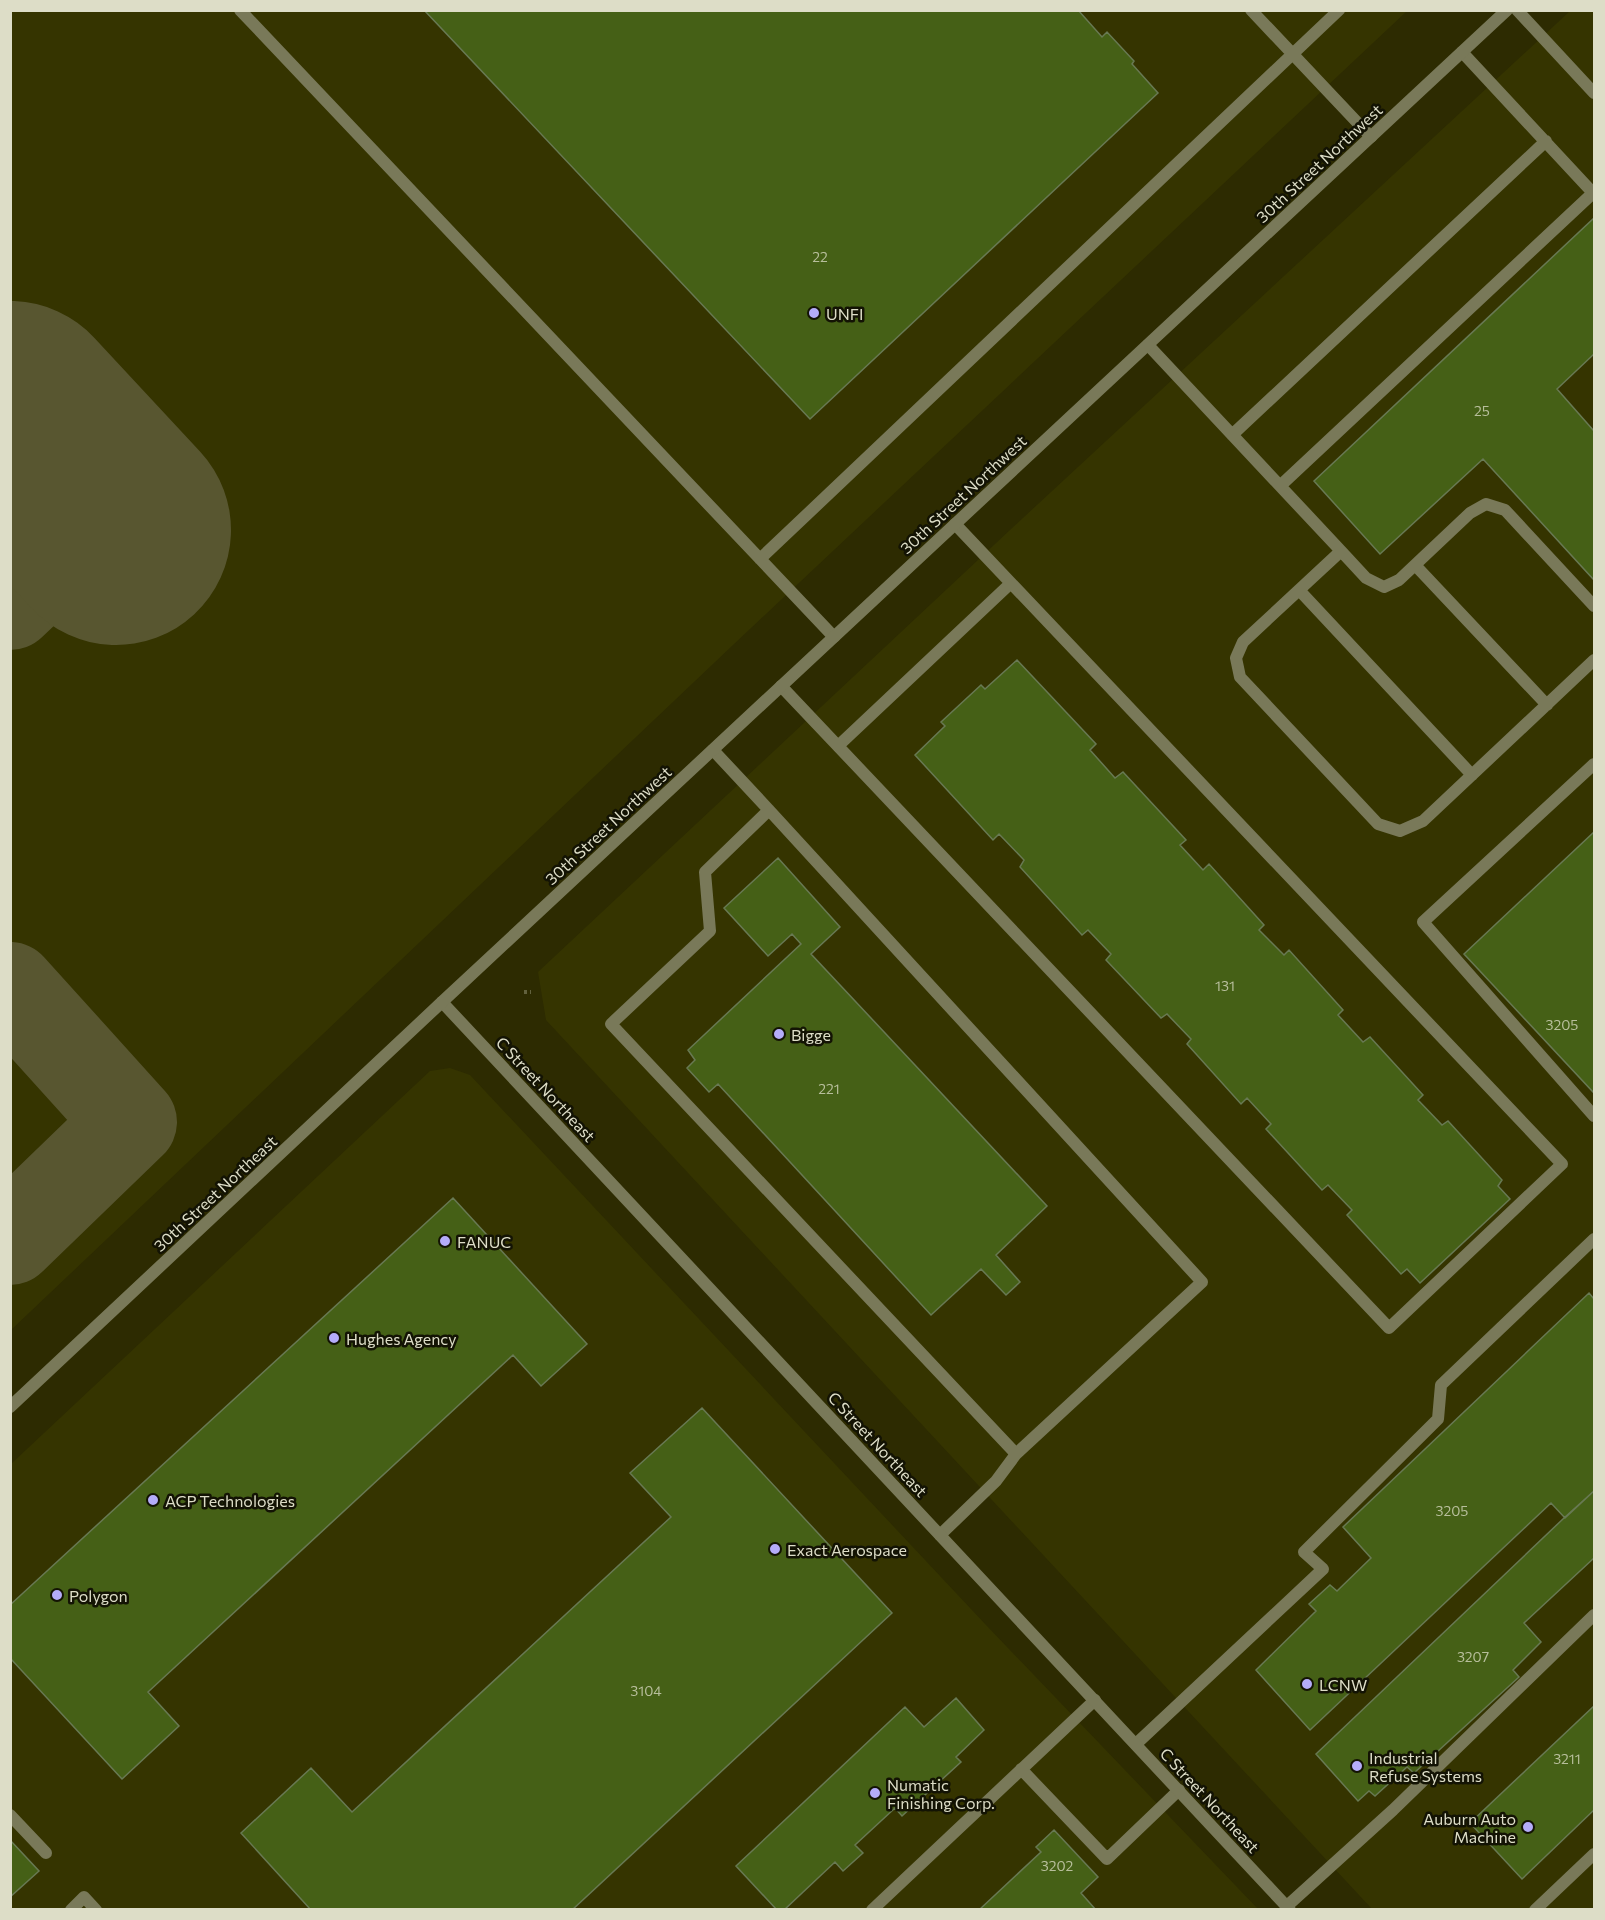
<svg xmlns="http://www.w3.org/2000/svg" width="1605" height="1920" font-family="Commissioner,sans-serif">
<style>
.built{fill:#353400}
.green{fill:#504687}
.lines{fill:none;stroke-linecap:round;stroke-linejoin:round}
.taxiway{stroke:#585630;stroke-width:92}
.runway{stroke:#585630;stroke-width:230}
.building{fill:#456016;stroke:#687953;stroke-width:1.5}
.path{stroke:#62613d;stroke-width:4;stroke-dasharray:3 3;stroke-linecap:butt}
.service{stroke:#797959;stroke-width:12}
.minor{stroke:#797959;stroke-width:12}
.tertiary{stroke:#797959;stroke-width:12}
.poi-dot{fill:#b4acf9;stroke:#131304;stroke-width:2}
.labels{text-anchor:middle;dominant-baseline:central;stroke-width:5;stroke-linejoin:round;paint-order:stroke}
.number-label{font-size:14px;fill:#b7be9b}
.street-label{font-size:16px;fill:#ddddc7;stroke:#131304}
.poi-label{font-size:16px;fill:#ddddc7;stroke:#131304;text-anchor:start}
</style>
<rect width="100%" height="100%" fill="#2d2b01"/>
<!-- built -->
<path class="built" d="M11,11H1407L733,645L11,1330Z
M1570,11H1594V1909H1372L546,1020L538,972L1010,530Z
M450,1068L470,1075L986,1625L1258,1909L11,1910V1464L430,1071Z"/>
<!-- green -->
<path class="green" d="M11,517L36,546L11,583Z"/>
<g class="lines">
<!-- taxiway -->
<path class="taxiway" d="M10,604L103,516
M10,988L131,1122L10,1239"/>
<!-- runway -->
<path class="runway" d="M10,416L116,530"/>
</g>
<!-- building -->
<path class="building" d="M424,10H1078L1102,37L1107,32L1134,61L1132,64L1158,93L810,419Z
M1594,218V354L1557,389L1594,431V580L1483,459L1380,554L1314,481Z
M1017,660L1096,744L1090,750L1115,778L1123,772L1186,840L1180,845L1203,870L1209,864L1264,925L1259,930L1284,955L1289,950L1343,1010L1338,1015L1363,1042L1370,1037L1423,1095L1418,1100L1442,1125L1448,1121L1502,1180L1498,1186L1510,1199L1420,1283L1407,1269L1401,1274L1347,1215L1352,1210L1328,1185L1322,1190L1266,1129L1271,1124L1247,1098L1241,1104L1187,1044L1191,1039L1167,1014L1161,1018L1106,960L1111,954L1088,930L1082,935L1020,867L1024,860L999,834L993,840L915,755L945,726L941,722L981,685L985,689Z
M1594,832V1093L1464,954Z
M778,858L840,927L811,954L1047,1206L996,1255L1020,1282L1006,1295L981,1269L931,1315L718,1084L709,1092L687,1068L695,1060L688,1050L801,944L792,934L768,956L724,908Z
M453,1198L587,1344L541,1386L513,1355L148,1692L179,1726L122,1779L10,1658V1605Z
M1589,1293L1594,1299V1491L1565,1518L1551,1503L1310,1730L1256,1670L1316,1611L1309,1604L1330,1585L1337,1591L1371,1558L1343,1527Z
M702,1408L892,1613L572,1910H311L241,1833L311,1768L352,1812L671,1517L630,1473Z
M1594,1491V1558L1524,1623L1541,1642L1513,1670L1519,1677L1414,1773L1407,1767L1375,1796L1369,1791L1358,1801L1316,1754L1564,1518Z
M956,1698L984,1730L956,1757L961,1762L902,1816L895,1808L855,1845L863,1853L843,1871L835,1862L784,1910H777L736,1866L905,1707L924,1727Z
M1594,1706V1810L1522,1879L1470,1823Z
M1054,1830L1098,1877L1081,1893L1096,1910H979L1041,1852L1036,1847Z
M10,1840L39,1871L10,1897Z"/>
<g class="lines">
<!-- path -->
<path class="path" d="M524,992H531"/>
<!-- service -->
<path class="service" d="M240,10L834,637
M1251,10L1371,137
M1517,10L1594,93
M1462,52L1594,194
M1148,345L1341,551L1243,642L1236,658L1240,677L1378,824L1400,831L1423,821L1594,660
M1232,435L1546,141
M1280,486L1593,193
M1341,551L1366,578L1384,587L1399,580L1470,513L1486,504L1505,510L1594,606
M760,559L1339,10
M1415,565L1547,705
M1299,590L1472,775
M781,686L1389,1328L1562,1164L955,524
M838,746L1011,583
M713,750L769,810L1202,1282L1016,1454L611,1024L710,931L705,872L769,810
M1594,764L1423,922L1594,1116
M940,1535L996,1481L1016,1454
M1136,1744L1323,1569L1304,1552L1438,1419L1441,1385L1594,1239
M1021,1769L1107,1859L1179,1790
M10,1815L46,1853
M1287,1906L1393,1810L1594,1615
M71,1910L84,1897L96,1910
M872,1910L1095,1700
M1535,1910L1594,1854"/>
<!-- minor -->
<path class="minor" d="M442,1002L1290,1910"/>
<!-- tertiary -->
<path class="tertiary" d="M10,1407L442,1002L1507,10"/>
</g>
<!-- markers -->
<g class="poi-dot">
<circle cx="814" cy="313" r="6"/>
<circle cx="779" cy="1034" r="6"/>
<circle cx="445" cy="1241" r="6"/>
<circle cx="334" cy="1338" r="6"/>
<circle cx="153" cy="1500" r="6"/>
<circle cx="775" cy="1549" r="6"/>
<circle cx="57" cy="1595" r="6"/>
<circle cx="1307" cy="1684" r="6"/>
<circle cx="1357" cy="1766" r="6"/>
<circle cx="875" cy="1793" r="6"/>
<circle cx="1528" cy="1827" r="6"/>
</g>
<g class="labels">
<!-- number labels -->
<g class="number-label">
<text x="820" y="256">22</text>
<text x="1482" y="410">25</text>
<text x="1225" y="985">131</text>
<text x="1562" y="1024">3205</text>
<text x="829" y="1088">221</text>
<text x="1452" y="1510">3205</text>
<text x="1473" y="1656">3207</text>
<text x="646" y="1690">3104</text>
<text x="1567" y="1758">3211</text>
<text x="1057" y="1865">3202</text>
</g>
<!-- street labels -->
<g class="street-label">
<text transform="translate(1319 163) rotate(-43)">30th Street Northwest</text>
<text transform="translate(963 494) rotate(-43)">30th Street Northwest</text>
<text transform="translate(608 825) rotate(-43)">30th Street Northwest</text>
<text transform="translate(546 1089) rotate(47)">C Street Northeast</text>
<text transform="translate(215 1193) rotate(-43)">30th Street Northeast</text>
<text transform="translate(878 1444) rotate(47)">C Street Northeast</text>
<text transform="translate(1210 1800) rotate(47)">C Street Northeast</text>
</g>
<!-- poi labels -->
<g class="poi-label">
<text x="826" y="313">UNFI</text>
<text x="791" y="1034">Bigge</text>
<text x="457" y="1241">FANUC</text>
<text x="346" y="1338">Hughes Agency</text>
<text x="165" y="1500">ACP Technologies</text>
<text x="787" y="1549">Exact Aerospace</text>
<text x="69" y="1595">Polygon</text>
<text x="1319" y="1684">LCNW</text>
<text x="1369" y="1757">Industrial<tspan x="1369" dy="18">Refuse Systems</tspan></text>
<text x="887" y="1784">Numatic<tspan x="887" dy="18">Finishing Corp.</tspan></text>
<text x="1516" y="1818" text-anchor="end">Auburn Auto<tspan x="1516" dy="18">Machine</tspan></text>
</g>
</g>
<!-- border -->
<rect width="1605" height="1920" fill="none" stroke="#ddddc7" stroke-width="24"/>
</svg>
